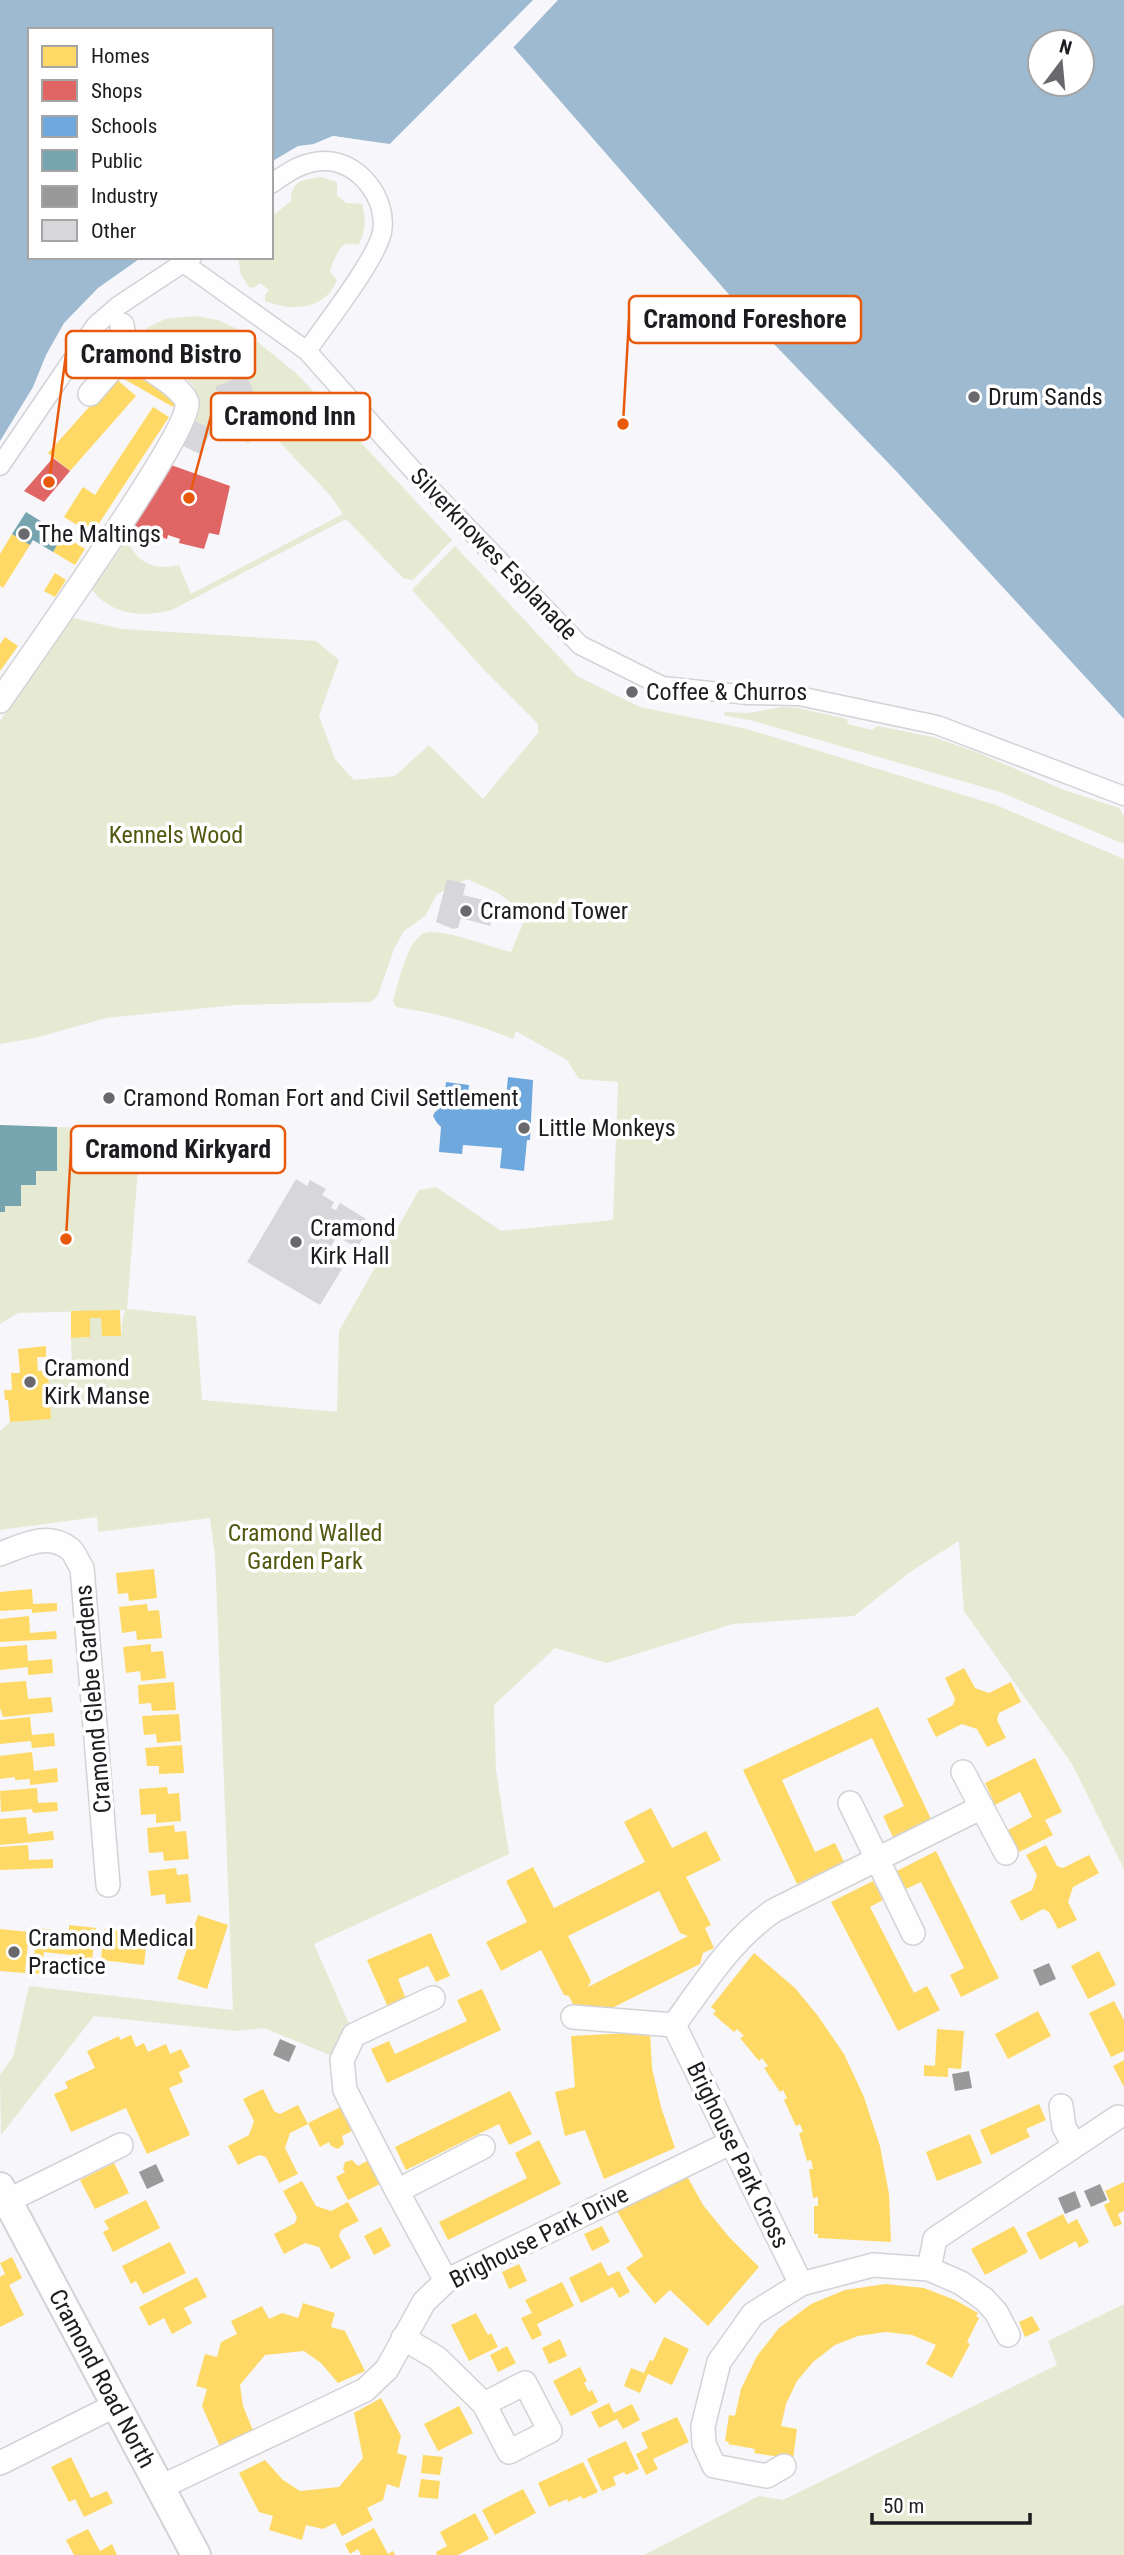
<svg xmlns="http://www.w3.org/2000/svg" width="1124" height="2555" font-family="'Roboto Condensed',sans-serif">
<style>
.green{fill:#e7ead3}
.water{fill:#9dbad0;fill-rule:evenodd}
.pier{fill:#f6f6fb}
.homes{fill:#ffd966;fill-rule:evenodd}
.shops{fill:#e06666}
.schools{fill:#6fa8dc}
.public{fill:#76a5af}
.industry{fill:#999}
.building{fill:#d7d7db}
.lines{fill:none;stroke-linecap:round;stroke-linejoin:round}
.pedestrian-casing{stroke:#d3d3d7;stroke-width:21}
.minor-casing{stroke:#d3d3d7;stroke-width:26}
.tertiary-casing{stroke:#d3d3d7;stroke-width:32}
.pedestrian{stroke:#fefefe;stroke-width:18}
.minor{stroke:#fefefe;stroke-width:23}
.tertiary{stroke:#fefefe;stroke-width:28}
.poi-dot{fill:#69696d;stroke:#fff;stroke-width:2.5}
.labels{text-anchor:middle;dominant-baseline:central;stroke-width:7;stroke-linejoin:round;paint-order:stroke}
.poi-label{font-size:24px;fill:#1d1d21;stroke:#fff;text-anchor:start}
.street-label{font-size:24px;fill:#1d1d21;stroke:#fff}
.park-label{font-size:24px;fill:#52580f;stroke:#fff}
.leader{fill:none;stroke:#e8590c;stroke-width:2.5}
.callout-dot{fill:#e8590c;stroke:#fff;stroke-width:2.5}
.callout{fill:#fff;stroke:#e8590c;stroke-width:2.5}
.callout-label{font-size:26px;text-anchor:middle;font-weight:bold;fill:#1d1d21}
</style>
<rect width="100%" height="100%" fill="#f6f6fb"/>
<!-- green -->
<path class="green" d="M321,177L337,182V195L346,203L362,204C366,218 366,231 359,244C355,245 351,243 346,244C339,246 331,265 330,272L337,280C325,310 292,312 265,301V295L269,290L260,283L254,288L249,287L241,275L238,257H271V217L291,201C291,180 303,180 321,177Z
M195,316L218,320L248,334L297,374L452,540L413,580L403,578L346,519L172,610C141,618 109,615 89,586L104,562H111L126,540C139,563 153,571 179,565L191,594L343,514L330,495L265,427L248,444L214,419L212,429L193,420L194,387L180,372L146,350L142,343L147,328L165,319Z
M455,546L577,676L640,707L747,729L996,805L1124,859V1869L1072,1764L964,1611L959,1541L913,1570L854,1616L733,1624L607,1663L555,1648L494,1705L496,1770L509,1854L314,1944L354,2035L342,2060L264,2028L235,2031L94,2016L1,2135L0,2075L13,2057L29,1986L233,2010L215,1555L210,1518L98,1532L97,1517L0,1530V1431L10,1422L51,1418L48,1370L72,1367L71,1338L90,1337V1318H101L102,1336H121L123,1316L126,1310L18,1313L0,1324V1125L141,1130L127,1309L196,1316L202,1400L337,1412L339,1331L419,1190L436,1187L501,1231L613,1220L618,1082L579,1079L567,1060L516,1031L513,1039C474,1023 437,1013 396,1007L393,1001C398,985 407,939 425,933C440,927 493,948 511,952L527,914L498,893L467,879L437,894L425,916L404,931L394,949L378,995L371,1002L236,1005L106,1018L35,1038L0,1044V721L69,617L122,629L316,641L339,660L319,716L335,759L354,780L395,776L429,745L483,799L538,733V724L485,671L412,590Z
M782,707L798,708L847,719L848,724L872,730L878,726L933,737L974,751L1064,790L1119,808L1124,816V844L1000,792L750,720L725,716L724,712L748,713Z
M1124,2304V2555H644L759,2496L783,2500L1057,2365L1048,2341Z"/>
<!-- water -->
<path class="water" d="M0,0H1124V719L897,472L753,322L514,48L499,36L389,145L333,136L314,144L298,146L271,162V30H30V257H142L98,288L64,323L46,355L33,387L0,441ZM1040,42H1082V84H1040Z"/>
<!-- pier -->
<path class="pier" d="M533,0H558L511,50L499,41L391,147L333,140L322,144H314L333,136L390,144Z"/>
<!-- homes -->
<path class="homes" d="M133,368L180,397L173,407L124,379Z
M115,378L136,396L70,471L48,453Z
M153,407L169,417L92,534L64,517L83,487L95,495Z
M12,534L30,545L3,588L0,586V554Z
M63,535L85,549L75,565L53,552Z
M55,573L66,580L55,597L44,591Z
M5,637L18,646L0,671V644Z
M120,1310L121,1336H102L101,1318H90V1337L71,1338V1311Z
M46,1346V1357H37L38,1371L48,1370L51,1419L10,1422L8,1400H5L4,1390H12L11,1373H20L18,1349Z
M154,1569L157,1598L129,1601L128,1593L118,1594L116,1573Z
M32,1589L33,1604L57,1603V1611L32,1613V1609L0,1611V1592Z
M147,1604L148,1611L159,1610L162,1638L137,1640L136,1631L122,1633L119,1607Z
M29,1616L30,1633L56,1631L57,1639L0,1642V1619Z
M151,1644V1652L163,1651L166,1678L141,1681L140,1671L126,1673L123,1647Z
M27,1645L28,1661L52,1659L53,1673L28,1675V1667L0,1670V1647Z
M964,1668L975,1688L989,1693L1011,1682L1021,1702L999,1713L997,1720L1006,1738L987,1747L977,1729L962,1724L936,1737L927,1719L953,1705L955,1699L945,1678Z
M26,1681L28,1699L51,1697L53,1712L3,1717L0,1708V1683Z
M174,1682L176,1710L152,1711L151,1703L139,1704L138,1685Z
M878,1707L931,1819L893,1837L883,1816L904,1806L872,1738L782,1780L815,1852L835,1843L844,1862L797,1884L743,1770Z
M179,1714L181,1741L157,1743L156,1734L144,1735L142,1716Z
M30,1717L32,1735L54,1733L55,1746L32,1748L31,1741L0,1744V1720Z
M182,1745L184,1773L159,1774V1766H147L145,1748Z
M32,1752L34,1771L57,1768L58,1782L30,1785V1779L15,1780V1777L0,1779V1756Z
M1035,1758L1062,1812L1045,1820L1053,1835L1019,1852L1008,1830L1032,1817L1020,1792L995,1805L985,1783Z
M167,1787L168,1794L179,1793L181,1821L156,1823V1814L141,1815L139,1789Z
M37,1788L38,1803L57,1802L58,1811L33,1813L32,1809L1,1812L0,1791Z
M651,1808L672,1848L706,1831L721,1860L686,1877L711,1925L705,1928L714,1948L703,1953L700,1964L598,2015L579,2016L569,1996L564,1995L541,1950L501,1971L486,1942L527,1922L506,1881L533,1867L554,1908L645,1862L624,1822ZM659,1891L680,1933L688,1936L588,1987L591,1981L568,1936Z
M26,1817L28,1834L53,1831L54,1840L0,1845V1819Z
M174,1825L175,1832L186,1831L189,1859L164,1861L163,1852L149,1853L147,1828Z
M28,1845L29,1860L53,1859V1868L0,1870V1847Z
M1046,1845L1057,1866L1063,1868L1089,1855L1099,1873L1073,1887L1068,1902L1077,1920L1058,1929L1049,1912L1043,1909L1021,1921L1010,1901L1032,1890L1037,1875L1026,1855Z
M936,1851L999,1978L961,1997L950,1975L964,1968L921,1882L906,1889L897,1871Z
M176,1868L177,1875L188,1874L191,1902L166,1904L165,1894L151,1896L148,1871Z
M873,1881L883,1900L870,1907L914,1993L927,1986L940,2010L898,2031L831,1902Z
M198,1915L228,1925L207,1989L177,1979Z
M69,1925L96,1928L90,1976L69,1974L71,1955L44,1952L41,1974L32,1973L37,1928L69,1932Z
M0,1929L29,1932L25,1973L0,1971Z
M104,1929L132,1932L131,1937L147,1939L144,1965L101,1960Z
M431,1933L450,1976L436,1982L428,1966L398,1979L406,1999L388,2007L367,1960Z
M1099,1951L1116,1985L1088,1999L1071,1966Z
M754,1953L795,1988L818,2016L844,2054L864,2097L880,2146L889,2194L891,2242L818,2238V2234H814V2206H818V2197L813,2198L809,2169H813L811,2160L807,2161L799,2133L803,2132L800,2124L796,2126L784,2100L787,2098L783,2090L780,2092L764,2068L768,2066L762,2058L759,2061L740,2038L744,2036L737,2029L734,2032L713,2014L716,2011L711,2007Z
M482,1989L501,2030L387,2083L371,2049L389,2041L395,2054L467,2021L457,2000Z
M1114,2001L1124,2020V2051L1111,2057L1089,2013Z
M1038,2011L1051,2036L1008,2059L995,2034Z
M937,2029L964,2031L961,2069L948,2068V2077L924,2076V2065L935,2066Z
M650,2032L652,2068L661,2107L675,2148L604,2179L585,2130L565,2136L555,2092L575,2087L571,2036Z
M131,2035L136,2047L144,2043L148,2052L166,2044L170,2054L181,2049L190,2067L179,2072L183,2082L169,2088L190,2135L147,2154L126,2108L71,2132L54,2094L68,2088L65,2082L95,2068L87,2051L119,2036L120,2040Z
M1124,2060V2087L1113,2066Z
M263,2089L274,2111L280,2114L298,2105L308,2124L290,2133L285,2148L298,2174L279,2183L266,2157L259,2155L238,2165L228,2146L249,2135L254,2121L243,2099Z
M510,2091L532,2134L509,2145L499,2124L406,2170L395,2147Z
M349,2103L360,2127L342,2136L344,2144L338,2149L331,2146L329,2142L320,2147L308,2123Z
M1039,2104L1046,2120L1026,2129L1030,2137L991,2155L980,2130Z
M970,2134L982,2163L937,2181L926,2152Z
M539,2140L561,2184L448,2240L439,2222L527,2178L515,2153Z
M376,2156L388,2180L348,2200L336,2177L345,2172L343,2169L345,2162L352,2160L358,2166Z
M114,2163L129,2193L95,2209L80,2180Z
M686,2174L703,2205L729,2237L759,2267L708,2326L670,2290L655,2304L626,2268L643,2256L617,2211Z
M302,2181L316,2206L331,2211L348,2202L359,2221L341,2230L339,2236L351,2258L331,2269L319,2247L305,2243L284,2254L274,2234L295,2223L297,2217L283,2191Z
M1124,2182V2211L1118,2214L1122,2224L1114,2227L1104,2205L1110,2202L1105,2191Z
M146,2200L160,2228L113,2252L103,2232L109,2229L104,2221Z
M1063,2214L1068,2224L1077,2219L1089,2242L1079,2248L1076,2241L1040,2260L1026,2233Z
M602,2226L610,2242L592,2251L584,2234Z
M1014,2226L1028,2252L985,2275L971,2249Z
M381,2227L391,2246L374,2255L364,2236Z
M170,2242L186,2273L143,2294L136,2281L131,2284L122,2266Z
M12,2257L22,2278L9,2285L24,2315L0,2327V2277L5,2274L0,2263Z
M601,2262L608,2276L619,2271L630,2292L619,2298L613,2287L581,2303L569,2278Z
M519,2264L527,2281L509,2289L502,2272Z
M197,2277L207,2297L184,2308L192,2323L172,2334L164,2318L149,2326L139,2307Z
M562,2282L574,2306L537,2324L542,2335L532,2340L521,2318L532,2313L525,2300Z
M885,2284L924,2288L955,2300L978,2313L976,2316L979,2318L967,2342L970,2344L952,2378L926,2364L936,2345L912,2335L886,2332L858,2336L835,2345L813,2362L797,2381L786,2404L781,2426L797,2429L793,2459L754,2453L755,2449L728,2444L729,2442L725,2441L729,2415L735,2416L741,2389L757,2356L779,2328L811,2304L845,2290Z
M303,2303L335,2313L331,2327L345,2331L365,2371L338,2383L321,2363L304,2351L265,2355L240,2385L243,2406L254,2433L220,2447L202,2406L207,2389L196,2386L205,2354L217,2357L221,2342L237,2334L231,2321L262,2306L269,2319L282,2313L298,2318Z
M476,2313L488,2335L491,2333L498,2347L469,2361L451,2325Z
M1032,2316L1040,2330L1025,2337L1019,2322Z
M664,2337L689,2349L672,2385L648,2374L640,2393L624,2386L631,2368L644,2373L650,2360L653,2361Z
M560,2339L567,2356L549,2364L542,2348Z
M507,2346L516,2363L498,2372L490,2355Z
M580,2367L587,2381L584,2383L589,2392L592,2390L598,2402L571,2416L553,2381Z
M381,2398L401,2436L397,2453L407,2456L399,2488L387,2484L383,2500L367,2508L373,2520L342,2536L335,2523L323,2529L306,2525L302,2540L269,2530L273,2516L259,2512L239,2473L265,2460L283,2480L300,2491L339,2487L363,2458L354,2413Z
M609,2403L614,2413L632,2404L640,2420L623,2429L617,2419L599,2428L591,2412Z
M459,2406L473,2433L438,2451L424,2424Z
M677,2417L689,2442L653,2459L658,2469L646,2475L636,2454L648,2448L641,2433Z
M626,2441L639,2469L626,2475L624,2472L613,2477L616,2485L602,2491L587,2459Z
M423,2455L443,2457L440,2475L421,2473Z
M71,2457L91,2498L107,2491L113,2503L84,2517L75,2499L69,2502L51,2467Z
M583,2462L598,2492L583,2499L581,2496L568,2502L567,2499L549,2507L538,2483Z
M421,2479L440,2481L438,2499L418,2497Z
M523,2489L536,2513L495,2535L482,2510Z
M475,2513L489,2539L458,2555H437L436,2552L447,2546L440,2532Z
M374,2528L388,2554L393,2551L395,2555H361L358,2549L350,2554L345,2544Z
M88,2529L100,2551L112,2544L117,2555H74L66,2540Z"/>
<!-- shops -->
<path class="shops" d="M53,458L70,471L44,502L24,491Z
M171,465L230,486L219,535L209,533L204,549L179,543L180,539L168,535L167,539L131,529Z"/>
<!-- schools -->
<path class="schools" d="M508,1077L533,1080L530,1140H527L524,1171L500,1168L502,1148L463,1145L462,1154L439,1152L441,1127L437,1123L433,1116L435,1112L443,1106L446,1082L469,1085L468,1094L506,1098Z"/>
<!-- public -->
<path class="public" d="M26,512L63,535L53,552L33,540L30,545L12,534Z
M0,1125L57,1127V1171H36V1185H21V1206H5V1212H0Z"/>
<!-- industry -->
<path class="industry" d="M1049,1963L1056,1979L1040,1986L1033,1970Z
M280,2039L296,2046L289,2062L273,2055Z
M969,2071L972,2088L955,2091L952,2074Z
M156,2164L164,2181L147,2189L139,2172Z
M1100,2184L1107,2200L1091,2207L1084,2191Z
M1075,2191L1081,2207L1065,2214L1058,2198Z"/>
<!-- building -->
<path class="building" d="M246,374L255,395L223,408L215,387Z
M193,420L212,429L200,454L181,445Z
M447,879L466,884L463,895L496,903L490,926L461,918L458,928L453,929L436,922Z
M296,1179L307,1186L310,1180L326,1189L322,1195L334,1202L331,1208L336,1210L340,1203L373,1223L357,1248L337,1236L324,1258L342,1269L320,1305L247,1262Z"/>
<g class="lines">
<defs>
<path id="pedestrian" d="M271,184C288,172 303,161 325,161C359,161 388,199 382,232C377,259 324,326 307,351L419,477L580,645L662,686L749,695L799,696L937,725L1124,796
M185,264L307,351
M0,466L96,325L118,306L192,257"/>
<path id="minor" d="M122,325L128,361
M0,701C27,661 190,433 187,403C186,391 146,365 134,361L115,365L90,394
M0,1554C22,1546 48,1531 70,1549C75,1553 78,1563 82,1568L108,1885
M963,1772L1006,1853
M850,1803L913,1933
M433,1998L354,2035L342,2060L345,2090L397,2191L446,2281
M573,2017L674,2025C704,1984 731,1940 773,1911L982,1807
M674,2025L801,2284
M1061,2106L1064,2127L1074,2145
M397,2191L483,2147
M7,2201L121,2145
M929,2269L935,2239L1118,2117
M403,2338L437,2358L484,2404
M525,2383L550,2431L509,2452L484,2404Z
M0,2463L116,2405
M784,2466L767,2476L714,2466L704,2444L703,2426L719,2362L753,2314L801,2284L873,2265L929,2269L961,2283L984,2299L996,2312L1008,2335
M161,2487L365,2390L387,2369L424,2302L446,2281L730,2143"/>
<g id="tertiary">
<path id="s1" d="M0,2187L196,2555"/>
</g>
</defs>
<!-- pedestrian casing -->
<use href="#pedestrian" class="pedestrian-casing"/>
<!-- minor casing -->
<use href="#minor" class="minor-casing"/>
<!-- tertiary casing -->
<use href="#tertiary" class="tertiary-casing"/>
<!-- pedestrian -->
<use href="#pedestrian" class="pedestrian"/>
<!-- minor -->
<use href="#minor" class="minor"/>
<!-- tertiary -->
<use href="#tertiary" class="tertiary"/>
</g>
<!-- markers -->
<g class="poi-dot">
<circle cx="974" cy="397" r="7"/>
<circle cx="24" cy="534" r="7"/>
<circle cx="632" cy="692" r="7"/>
<circle cx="466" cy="911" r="7"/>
<circle cx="109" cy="1098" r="7"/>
<circle cx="524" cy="1128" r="7"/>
<circle cx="296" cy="1242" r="7"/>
<circle cx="30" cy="1382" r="7"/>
<circle cx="14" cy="1952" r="7"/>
</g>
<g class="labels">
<!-- poi labels -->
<g class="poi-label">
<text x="988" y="397">Drum Sands</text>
<text x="38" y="534">The Maltings</text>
<text x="646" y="692">Coffee &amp; Churros</text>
<text x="480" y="911">Cramond Tower</text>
<text x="123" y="1098">Cramond Roman Fort and Civil Settlement</text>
<text x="538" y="1128">Little Monkeys</text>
<text x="310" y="1228">Cramond<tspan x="310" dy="28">Kirk Hall</tspan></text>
<text x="44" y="1368">Cramond<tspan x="44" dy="28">Kirk Manse</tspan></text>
<text x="28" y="1938">Cramond Medical<tspan x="28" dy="28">Practice</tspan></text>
</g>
<!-- street labels -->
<g class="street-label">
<text transform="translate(494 554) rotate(46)">Silverknowes Esplanade</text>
<text transform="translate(93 1699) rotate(-95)">Cramond Glebe Gardens</text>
<text transform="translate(738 2155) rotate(64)">Brighouse Park Cross</text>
<text transform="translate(539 2237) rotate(-27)">Brighouse Park Drive</text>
<text stroke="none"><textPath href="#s1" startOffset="217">Cramond Road North</textPath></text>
</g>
<!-- park labels -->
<g class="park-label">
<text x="176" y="835">Kennels Wood</text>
<text x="305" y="1533">Cramond Walled<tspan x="305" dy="28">Garden Park</tspan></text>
</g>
</g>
<!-- callouts -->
<path class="leader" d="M623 424L629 319M49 482L66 354M189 498L211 416M66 1239L71 1149"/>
<g class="callout-dot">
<circle cx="623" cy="424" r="7"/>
<circle cx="49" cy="482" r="7"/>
<circle cx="189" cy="498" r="7"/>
<circle cx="66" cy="1239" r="7"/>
</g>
<g class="callout">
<rect x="629" y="296" width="232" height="47" rx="7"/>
<rect x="66" y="331" width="189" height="47" rx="7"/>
<rect x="211" y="393" width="159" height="47" rx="7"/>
<rect x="71" y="1126" width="214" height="47" rx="7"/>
</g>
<g class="callout-label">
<text x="745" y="328">Cramond Foreshore</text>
<text x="161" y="363">Cramond Bistro</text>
<text x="290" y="425">Cramond Inn</text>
<text x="178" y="1158">Cramond Kirkyard</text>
</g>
<!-- legend -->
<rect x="28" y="28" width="245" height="231" fill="#ffffff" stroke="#a5a5a6" stroke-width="2"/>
<rect x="42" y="46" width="35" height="21" fill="#ffd966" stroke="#a5a5a6" stroke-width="2"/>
<text x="91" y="63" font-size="21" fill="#1d1d21">Homes</text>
<rect x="42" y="80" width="35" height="21" fill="#e06666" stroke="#a5a5a6" stroke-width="2"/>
<text x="91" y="98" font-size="21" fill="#1d1d21">Shops</text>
<rect x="42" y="116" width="35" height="21" fill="#6fa8dc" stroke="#a5a5a6" stroke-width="2"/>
<text x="91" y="133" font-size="21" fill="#1d1d21">Schools</text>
<rect x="42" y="150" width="35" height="21" fill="#76a5af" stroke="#a5a5a6" stroke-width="2"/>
<text x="91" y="168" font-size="21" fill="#1d1d21">Public</text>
<rect x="42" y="186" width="35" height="21" fill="#999999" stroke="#a5a5a6" stroke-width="2"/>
<text x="91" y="203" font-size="21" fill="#1d1d21">Industry</text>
<rect x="42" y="220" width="35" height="21" fill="#d7d7db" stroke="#a5a5a6" stroke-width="2"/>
<text x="91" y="238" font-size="21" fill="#1d1d21">Other</text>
<!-- north arrow -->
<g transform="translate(1061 63) rotate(16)"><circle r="33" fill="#ffffff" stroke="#a5a5a6" stroke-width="2"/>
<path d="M0-5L12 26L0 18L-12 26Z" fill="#69696d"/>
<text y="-10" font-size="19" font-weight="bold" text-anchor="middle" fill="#1d1d21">N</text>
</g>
<!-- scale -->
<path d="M872 2513v10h158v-10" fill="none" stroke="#1d1d21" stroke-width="3.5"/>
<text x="883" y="2513" font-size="21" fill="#1d1d21" stroke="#ffffff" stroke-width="5" paint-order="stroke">50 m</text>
</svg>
